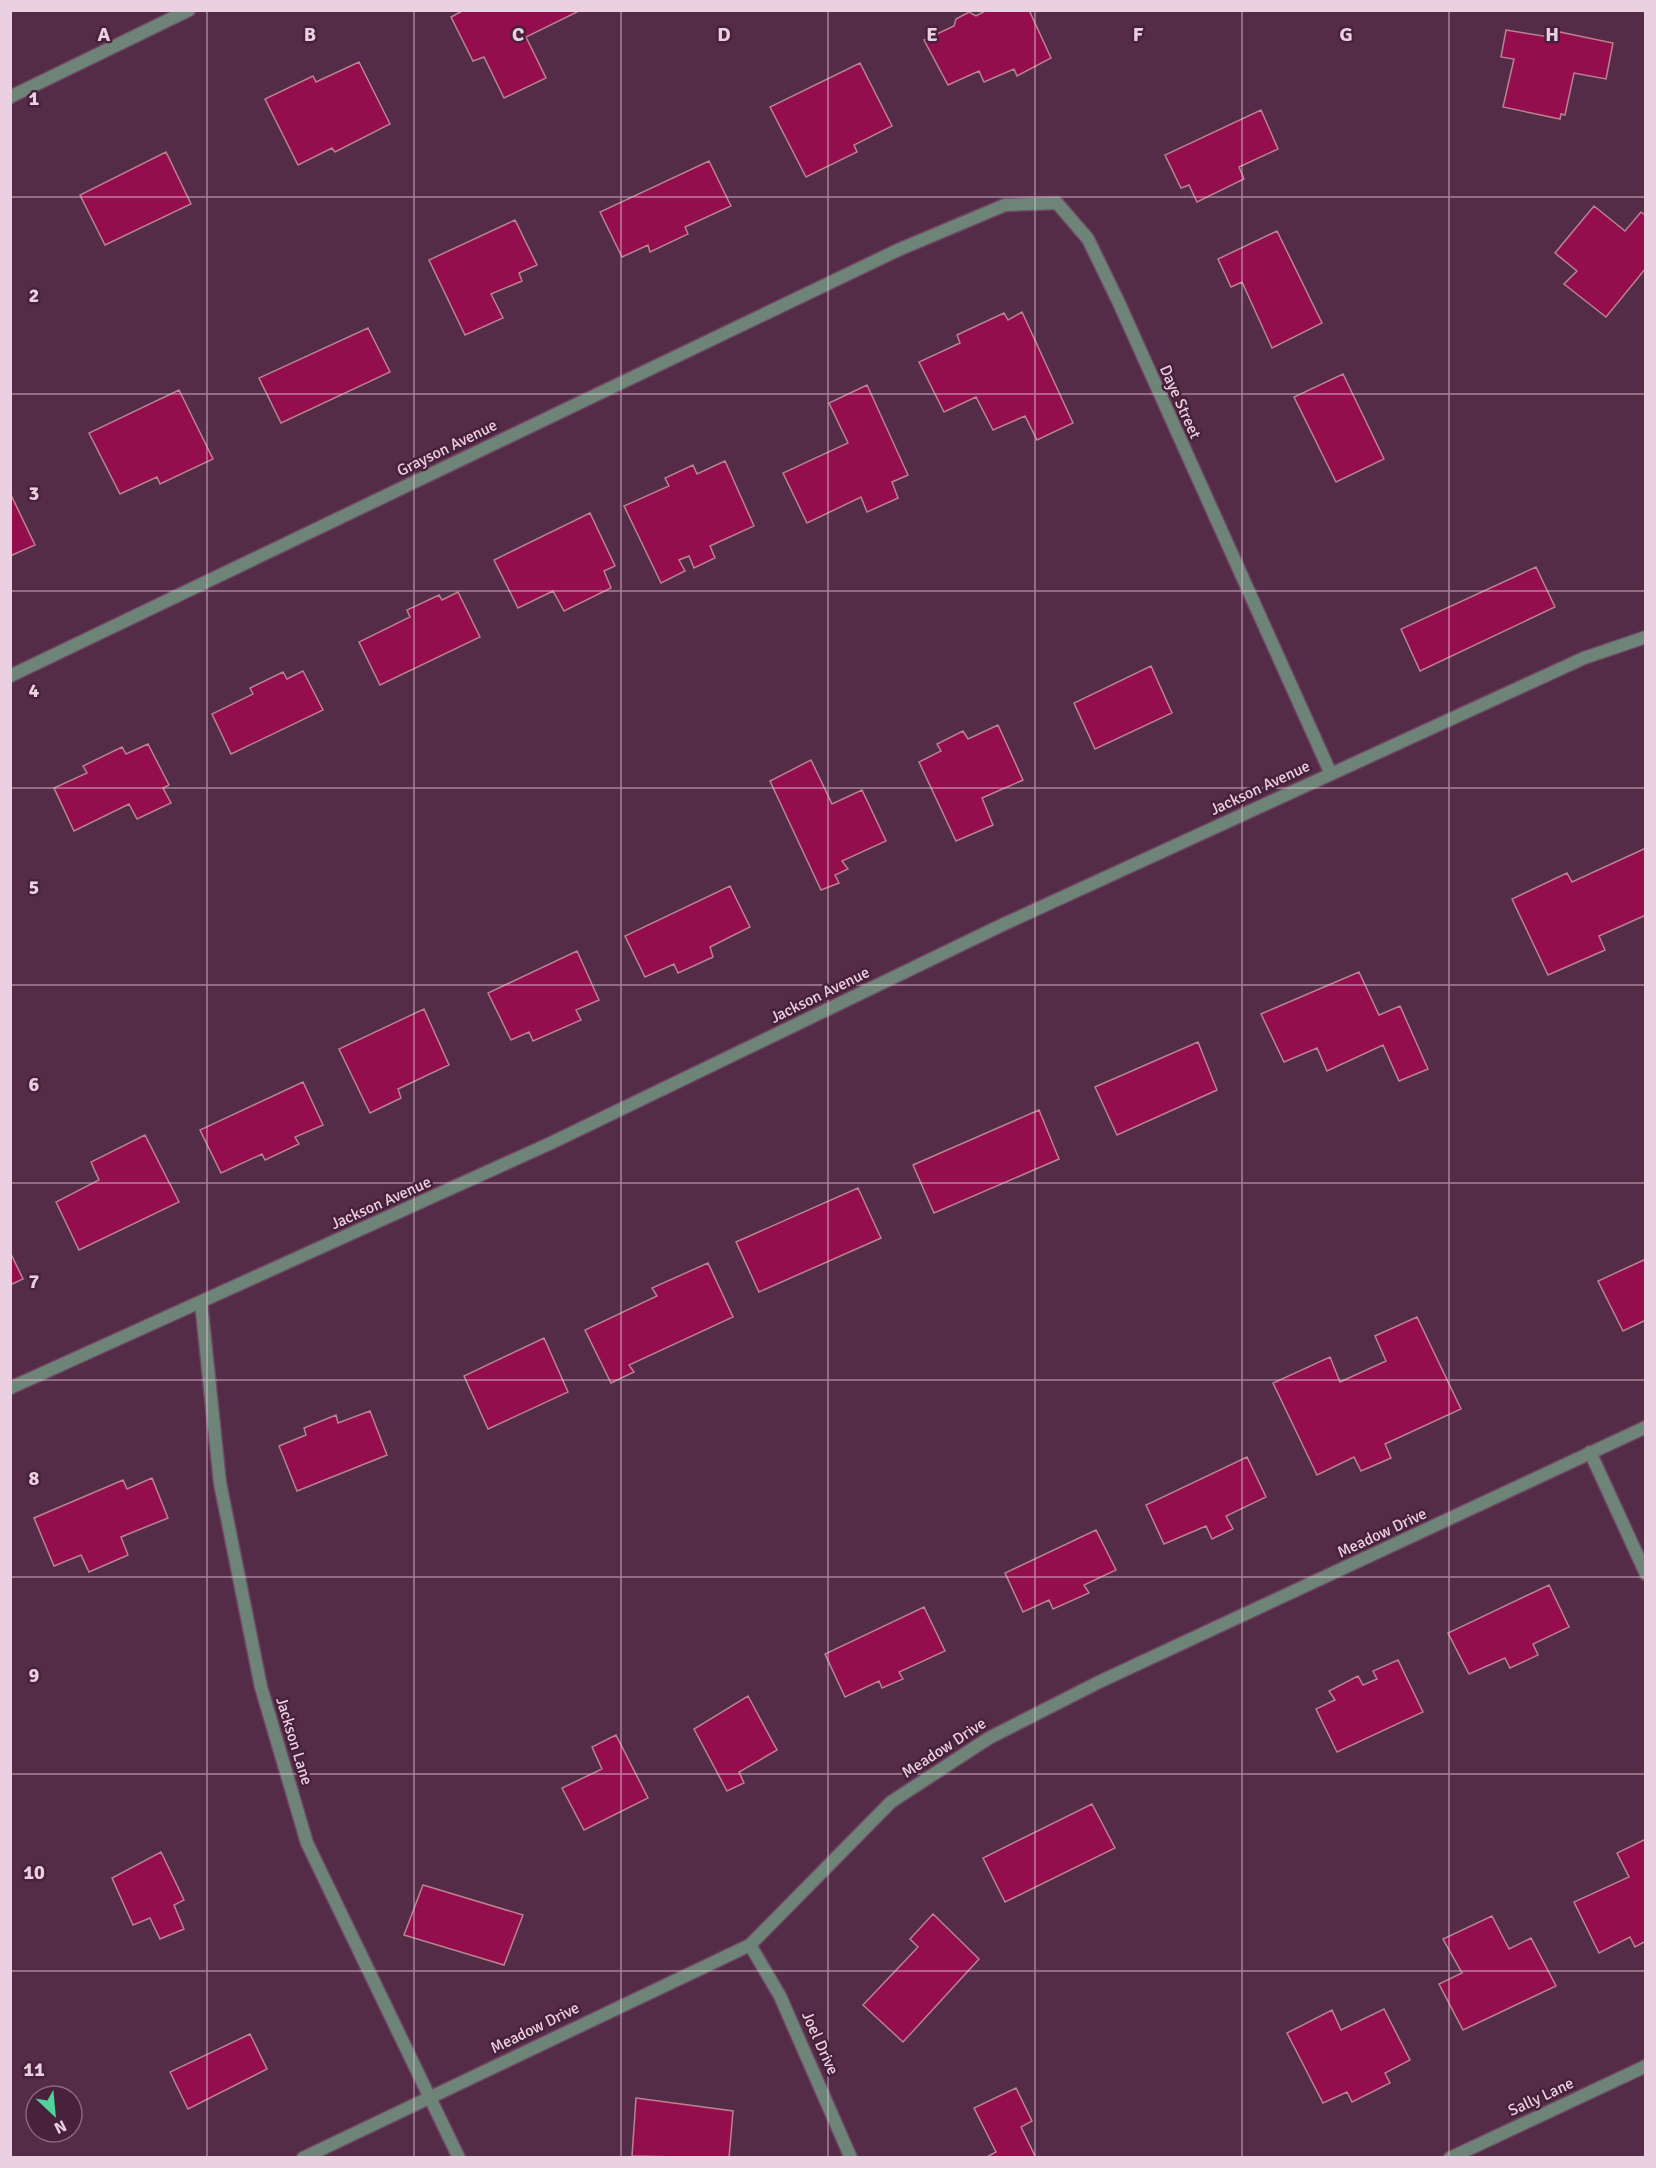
<svg xmlns="http://www.w3.org/2000/svg" width="1656" height="2168" font-family="Signika,sans-serif">
<style>
.building{fill:#940e4d;stroke:#b98291;stroke-width:1.5}
.lines{fill:none;stroke-linecap:round;stroke-linejoin:round}
.minor-casing{stroke:#6f4a63;stroke-width:15}
.minor{stroke:#6e8478;stroke-width:12}
.grid{fill:none;stroke:#ead0e0;stroke-width:1.5;stroke-opacity:0.55}
.labels{text-anchor:middle;dominant-baseline:central;stroke-width:5;stroke-linejoin:round;paint-order:stroke}
.street-label{font-size:16px;fill:#ead0e0;stroke:#48213c}
.grid-label{font-size:20px;text-anchor:middle;font-weight:bold;fill:#ead0e0;stroke:#48213c;stroke-width:5;stroke-linejoin:round;paint-order:stroke}
</style>
<rect width="100%" height="100%" fill="#542c47"/>
<!-- building -->
<path class="building" d="M464,10H576L577,12L526,37L546,78L504,98L484,57L473,61L451,17Z
M987,10H1029L1051,58L1017,76L1014,69L984,82L979,71L948,85L924,40L954,26L956,19L969,12L976,16Z
M1506,30L1549,37L1550,30L1613,43L1606,79L1574,73L1565,115L1561,114L1560,119L1503,107L1514,59L1501,57Z
M359,62L390,124L335,152L332,148L298,165L265,99L313,76L316,82Z
M860,63L892,126L854,145L857,152L806,177L770,107Z
M1261,110L1278,149L1239,167L1244,179L1197,202L1189,185L1181,188L1165,155Z
M166,152L191,204L105,245L80,195Z
M709,161L731,206L685,227L688,234L650,252L648,245L622,257L600,212Z
M1594,206L1625,231L1641,212L1646,216V268L1606,317L1564,284L1577,271L1555,253Z
M515,220L537,265L519,273L522,281L491,294L503,318L465,335L429,260Z
M1277,231L1322,323L1272,348L1242,282L1231,287L1218,259Z
M1022,312L1073,423L1037,440L1025,416L993,430L976,397L944,412L919,362L960,343L957,335L1004,313L1008,320Z
M368,328L390,372L281,423L259,378Z
M1343,374L1384,459L1336,482L1294,397Z
M867,385L908,475L892,482L898,498L867,512L861,497L807,523L783,473L848,443L829,403Z
M179,390L213,459L160,484L157,477L120,494L89,433Z
M725,461L754,526L710,546L715,558L694,568L689,556L679,560L685,571L661,583L624,506L669,486L665,478L693,465L697,474Z
M11,495L35,545L10,556V496Z
M590,513L615,566L604,571L611,588L564,611L553,591L518,608L494,560Z
M1536,567L1555,607L1420,671L1401,629Z
M458,592L480,637L380,685L359,642L410,617L407,610L439,595L442,600Z
M1151,666L1172,713L1095,749L1074,703Z
M303,671L323,710L231,754L212,714L253,694L250,688L283,672L287,679Z
M998,725L1023,780L982,798L993,825L956,841L919,762L941,751L937,744L963,731L968,739Z
M148,744L169,785L163,788L171,803L137,819L129,804L74,831L54,788L87,773L83,766L122,747L126,754Z
M811,760L832,804L862,790L886,841L842,861L848,869L835,875L839,883L821,890L770,781Z
M1646,848V915L1599,936L1605,950L1548,975L1512,899L1567,873L1572,882Z
M730,886L750,927L710,947L713,957L678,973L674,964L645,977L625,936Z
M577,951L599,1000L576,1010L581,1020L533,1041L529,1032L511,1040L488,993Z
M1359,972L1379,1015L1400,1006L1428,1069L1399,1081L1383,1045L1327,1071L1317,1048L1284,1062L1261,1014Z
M424,1009L449,1065L398,1089L401,1098L370,1113L339,1049Z
M1198,1042L1217,1090L1117,1135L1095,1087Z
M303,1082L323,1125L295,1137L299,1144L265,1160L262,1154L221,1173L200,1130Z
M1039,1110L1059,1159L934,1213L913,1165Z
M145,1135L179,1202L79,1250L56,1202L99,1180L91,1162Z
M858,1188L881,1238L759,1292L736,1242Z
M10,1252L23,1279L10,1285Z
M1646,1259V1320L1623,1331L1598,1281Z
M708,1263L733,1317L629,1365L634,1372L611,1383L585,1330L657,1296L652,1288Z
M1417,1317L1461,1409L1385,1444L1391,1458L1361,1471L1354,1457L1317,1475L1273,1383L1330,1357L1340,1382L1386,1361L1375,1336Z
M544,1338L568,1392L488,1429L464,1376Z
M370,1411L387,1455L297,1491L279,1446L306,1435L304,1428L336,1415L338,1423Z
M1247,1457L1266,1497L1226,1516L1233,1529L1212,1539L1206,1526L1164,1544L1146,1505Z
M152,1478L168,1518L121,1537L128,1555L89,1572L81,1555L54,1566L34,1518L123,1480L127,1489Z
M1096,1530L1116,1570L1084,1585L1089,1593L1053,1609L1049,1600L1023,1612L1005,1573Z
M1549,1585L1569,1627L1533,1644L1538,1655L1510,1668L1505,1658L1469,1674L1448,1633Z
M924,1607L945,1651L899,1672L903,1679L882,1688L879,1681L845,1697L825,1654Z
M1398,1660L1423,1712L1337,1752L1316,1709L1335,1700L1329,1691L1358,1676L1363,1685L1377,1679L1373,1671Z
M748,1696L777,1750L739,1772L744,1783L727,1791L694,1729Z
M616,1735L648,1798L584,1830L562,1788L602,1769L592,1747Z
M1092,1804L1115,1848L1005,1902L983,1858Z
M1646,1839V1941L1635,1947L1630,1937L1599,1953L1574,1902L1629,1877L1617,1853Z
M161,1852L184,1900L174,1905L184,1929L160,1939L150,1918L133,1925L112,1878Z
M423,1885L523,1915L504,1965L404,1935Z
M933,1914L979,1959L903,2042L863,2005L918,1947L910,1939Z
M1492,1916L1509,1949L1531,1938L1556,1986L1463,2030L1439,1984L1462,1973L1443,1939Z
M1384,2009L1410,2060L1385,2073L1390,2083L1352,2102L1347,2092L1323,2103L1287,2033L1332,2010L1341,2030Z
M250,2034L267,2069L188,2109L170,2072Z
M1016,2088L1032,2121L1021,2127L1036,2158H985L996,2152L974,2108Z
M636,2098L733,2111L729,2158L632,2156Z"/>
<g class="lines">
<defs>
<path id="minor" d="M10,97L189,10
M10,676L898,250L1005,205L1057,203L1088,239L1119,303L1331,774
M201,1302L220,1483L261,1687L307,1843L459,2158
M10,1388L551,1143L1002,925L1584,658L1646,637
M1590,1452L1646,1574
M750,1945L780,1996L851,2158
M303,2158L750,1945L891,1802L989,1738L1099,1682L1646,1427
M1450,2158L1646,2066"/>
</defs>
<!-- minor casing -->
<use href="#minor" class="minor-casing"/>
<!-- minor -->
<use href="#minor" class="minor"/>
</g>
<!-- grid -->
<path class="grid" d="M207,10V2158M414,10V2158M621,10V2158M828,10V2158M1035,10V2158M1242,10V2158M1449,10V2158M10,197H1646M10,394H1646M10,591H1646M10,788H1646M10,985H1646M10,1183H1646M10,1380H1646M10,1577H1646M10,1774H1646M10,1971H1646"/>
<g class="labels">
<!-- street labels -->
<g class="street-label">
<text transform="translate(1180 402) rotate(66)">Daye Street</text>
<text transform="translate(447 448) rotate(-26)">Grayson Avenue</text>
<text transform="translate(1260 788) rotate(-25)">Jackson Avenue</text>
<text transform="translate(820 995) rotate(-26)">Jackson Avenue</text>
<text transform="translate(381 1203) rotate(-24)">Jackson Avenue</text>
<text transform="translate(1382 1533) rotate(-25)">Meadow Drive</text>
<text transform="translate(294 1741) rotate(73)">Jackson Lane</text>
<text transform="translate(944 1748) rotate(-33)">Meadow Drive</text>
<text transform="translate(535 2028) rotate(-26)">Meadow Drive</text>
<text transform="translate(820 2043) rotate(66)">Joel Drive</text>
<text transform="translate(1541 2097) rotate(-25)">Sally Lane</text>
</g>
</g>
<g class="grid-label">
<text x="104" y="41">A</text>
<text x="310" y="41">B</text>
<text x="518" y="41">C</text>
<text x="724" y="41">D</text>
<text x="932" y="41">E</text>
<text x="1138" y="41">F</text>
<text x="1346" y="41">G</text>
<text x="1552" y="41">H</text>
<text x="34" y="105">1</text>
<text x="34" y="302">2</text>
<text x="34" y="500">3</text>
<text x="34" y="697">4</text>
<text x="34" y="894">5</text>
<text x="34" y="1091">6</text>
<text x="34" y="1288">7</text>
<text x="34" y="1485">8</text>
<text x="34" y="1682">9</text>
<text x="34" y="1879">10</text>
<text x="34" y="2076">11</text>
</g>
<!-- border -->
<rect width="1656" height="2168" fill="none" stroke="#ead0e0" stroke-width="24"/>
<!-- north arrow -->
<g transform="translate(54 2114) rotate(154)"><circle r="28" fill="#48213c" stroke="#89677e" stroke-width="1.5"/>
<path d="M0-4.5L10 22L0 15L-10 22Z" fill="#50d398"/>
<text y="-9" font-size="16" font-weight="bold" text-anchor="middle" fill="#ead0e0">N</text>
</g>
</svg>
